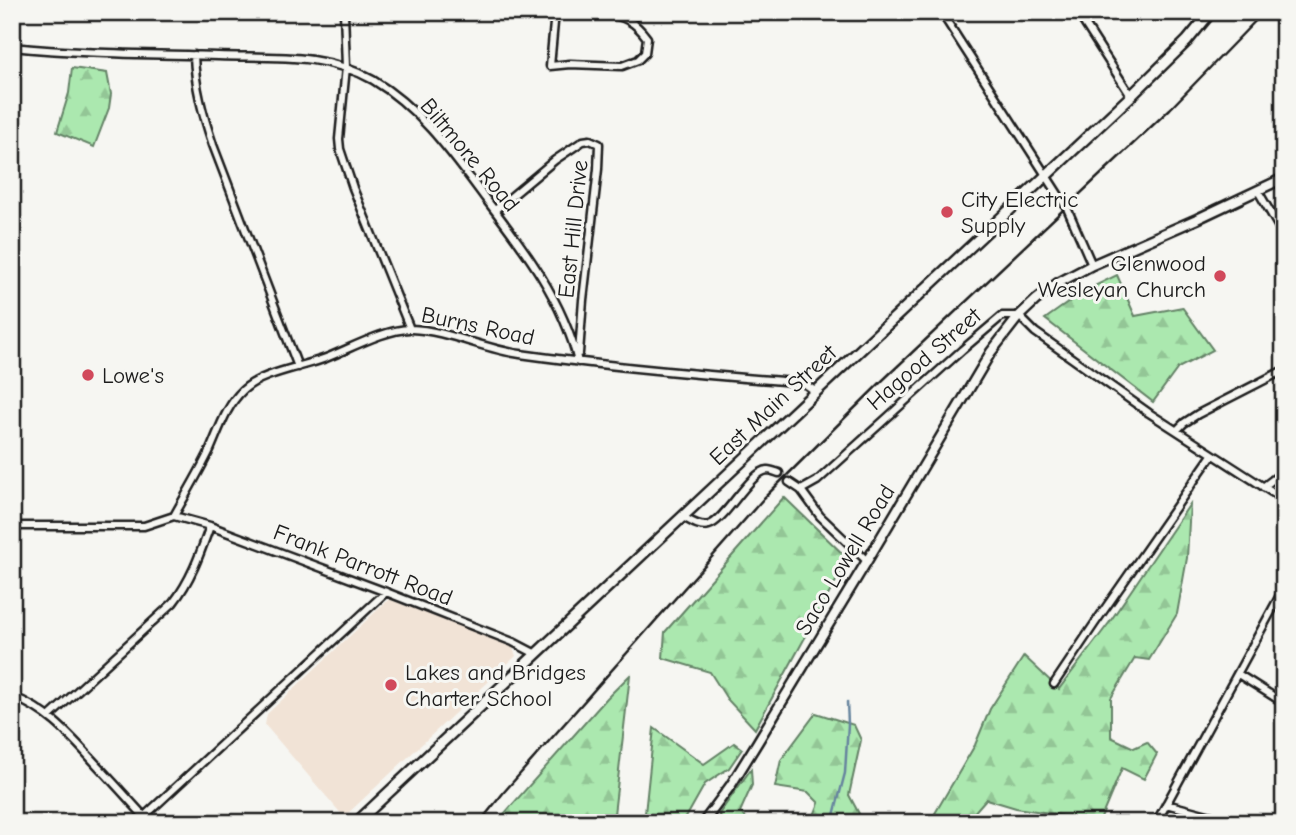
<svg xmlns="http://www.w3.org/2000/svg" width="1296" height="835" font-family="'Comic Neue',sans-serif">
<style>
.built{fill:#f1e3d6}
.forest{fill:url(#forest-firs);stroke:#648266;stroke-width:2}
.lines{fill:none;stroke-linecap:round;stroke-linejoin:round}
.stream{stroke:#66849e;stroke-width:2.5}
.minor-tunnel{stroke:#d5d5d2;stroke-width:6;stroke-dasharray:6 3;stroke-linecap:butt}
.minor-casing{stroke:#1c1c1c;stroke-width:11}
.tertiary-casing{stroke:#1c1c1c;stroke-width:13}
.secondary-casing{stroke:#1c1c1c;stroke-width:14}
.minor{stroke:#f6f6f2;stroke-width:6}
.tertiary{stroke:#f6f6f2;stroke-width:8}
.secondary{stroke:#f6f6f2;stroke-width:9}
.rail{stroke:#1c1c1c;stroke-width:2.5}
.poi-dot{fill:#d1495b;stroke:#f6f6f2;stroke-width:2.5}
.labels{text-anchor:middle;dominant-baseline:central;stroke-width:6;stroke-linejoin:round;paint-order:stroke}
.street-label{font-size:23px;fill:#1c1c1c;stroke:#f6f6f2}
.poi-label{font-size:23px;fill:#1c1c1c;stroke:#f6f6f2;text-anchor:start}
</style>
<defs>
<pattern id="forest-firs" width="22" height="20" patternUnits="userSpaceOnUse" patternTransform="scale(1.75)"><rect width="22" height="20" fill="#abe8af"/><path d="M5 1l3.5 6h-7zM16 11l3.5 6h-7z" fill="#93c696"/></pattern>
</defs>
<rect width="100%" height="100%" fill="#f6f6f2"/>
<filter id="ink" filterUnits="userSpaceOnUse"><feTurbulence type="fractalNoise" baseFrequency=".0143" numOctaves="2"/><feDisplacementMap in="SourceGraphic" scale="14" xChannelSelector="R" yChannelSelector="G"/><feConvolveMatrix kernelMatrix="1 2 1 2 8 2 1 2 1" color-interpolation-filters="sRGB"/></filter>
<g filter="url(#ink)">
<!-- built -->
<path class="built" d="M389,599L512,646L516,656L344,817L265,725L267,714Z"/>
<!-- forest -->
<path class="forest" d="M72,68L107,73L111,94L109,108L94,147L57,132L69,93Z
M1117,275L1135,316L1182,307L1213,350L1178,368L1153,402L1045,319L1086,290Z
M784,497L848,559L755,729L727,699L710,672L663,658L665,632Z
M1190,504L1187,558L1177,614L1149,660L1135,658L1111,698V737L1134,748L1147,742L1157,754L1144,779L1122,768L1099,823H1082L1056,814L1016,808L986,799L966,822L934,815L975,745L990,709L1024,656L1059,689L1109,623Z
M630,675L613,823H496L607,698Z
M816,713L854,725L861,740L849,795L864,823H811L819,803L808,792L775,787L781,760Z
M654,728L704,764L734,743L742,749L729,768L705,784L683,823H644Z
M751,769L752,785L740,812L751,823H724L719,814Z"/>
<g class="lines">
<!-- stream -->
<path class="stream" d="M832,823L845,773L848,724L847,702"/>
<!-- minor-tunnel -->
<path class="minor-tunnel" d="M779,473L789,482"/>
<defs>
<path id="minor" d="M344,12L346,67L339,139L340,149L353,188L410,329
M521,12L555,17
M555,12L550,66L570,64L622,66L638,60L645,53L647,38C634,20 624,17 603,12
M941,12L1067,208L1092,265
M1077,12L1131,96
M12,47C81,54 149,54 218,56C272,58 324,52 373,80C420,108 453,155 485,198C524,248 563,300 578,362
M194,55C195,87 203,115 213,145L298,367
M1258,191L1284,236
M495,210L555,160L583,141L590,140L599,144L598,169L583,300L579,353
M1177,430L1184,423L1198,414L1284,370
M789,482L801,490L817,481L962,350L1002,316H1019L1035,332L1149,413L1284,500
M1263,487L1284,471
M801,490L820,516L867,561
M174,516C186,494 199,473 210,450C219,430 226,406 243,390C261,373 302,367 326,358C349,349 388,328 411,329C446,330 484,349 520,354C611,367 703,375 794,382L805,384L815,391
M174,516L210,526L386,592L513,642L536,654
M683,517C691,521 700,528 709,525C725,521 750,471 768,470C771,470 776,472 779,473
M12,526H144L174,516
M1238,674L1284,703
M1054,684L1095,623L1212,455
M12,696C51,712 70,736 97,765C115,784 132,803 150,823
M50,716L173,603C191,580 200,554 210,526
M1166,804L1238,823
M137,823L386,592
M1156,823L1284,588"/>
<path id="tertiary" d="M703,823L731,785L757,743L867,561L991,352L1019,316L1036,300L1058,283L1092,265L1197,219L1284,178"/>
<path id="secondary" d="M356,823L1131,96L1187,41L1211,12"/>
</defs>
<!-- minor casing -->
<use href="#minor" class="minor-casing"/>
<!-- tertiary casing -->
<use href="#tertiary" class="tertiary-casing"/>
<!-- secondary casing -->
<use href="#secondary" class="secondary-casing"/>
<!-- minor -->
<use href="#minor" class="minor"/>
<!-- tertiary -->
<use href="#tertiary" class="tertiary"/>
<!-- secondary -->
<use href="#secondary" class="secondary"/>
<!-- rail -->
<path class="rail" d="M479,823L504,792L764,498L883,380L1170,109L1264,12"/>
</g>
</g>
<!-- markers -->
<g class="poi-dot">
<circle cx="947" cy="212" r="7"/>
<circle cx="1220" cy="276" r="7"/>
<circle cx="88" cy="375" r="7"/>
<circle cx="391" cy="685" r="7"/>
</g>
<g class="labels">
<!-- street labels -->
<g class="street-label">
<text transform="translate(470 155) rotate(50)">Biltmore Road</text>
<text transform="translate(573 229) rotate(-84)">East Hill Drive</text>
<text transform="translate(478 326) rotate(12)">Burns Road</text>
<text transform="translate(924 359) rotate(-41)">Hagood Street</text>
<text transform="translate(773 405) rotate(-43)">East Main Street</text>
<text transform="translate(845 560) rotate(-59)">Saco Lowell Road</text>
<text transform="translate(363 565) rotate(21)">Frank Parrott Road</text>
</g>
<!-- poi labels -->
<g class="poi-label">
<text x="961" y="199">City Electric<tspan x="961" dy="26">Supply</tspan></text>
<text x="1206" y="263" text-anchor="end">Glenwood<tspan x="1206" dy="26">Wesleyan Church</tspan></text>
<text x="102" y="375">Lowe's</text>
<text x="405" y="672">Lakes and Bridges<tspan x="405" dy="26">Charter School</tspan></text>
</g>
</g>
<!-- margin -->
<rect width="1296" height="835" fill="none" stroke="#f6f6f2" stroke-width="42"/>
<rect x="21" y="21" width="1254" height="793" fill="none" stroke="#1c1c1c" stroke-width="2.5" filter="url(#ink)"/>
</svg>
